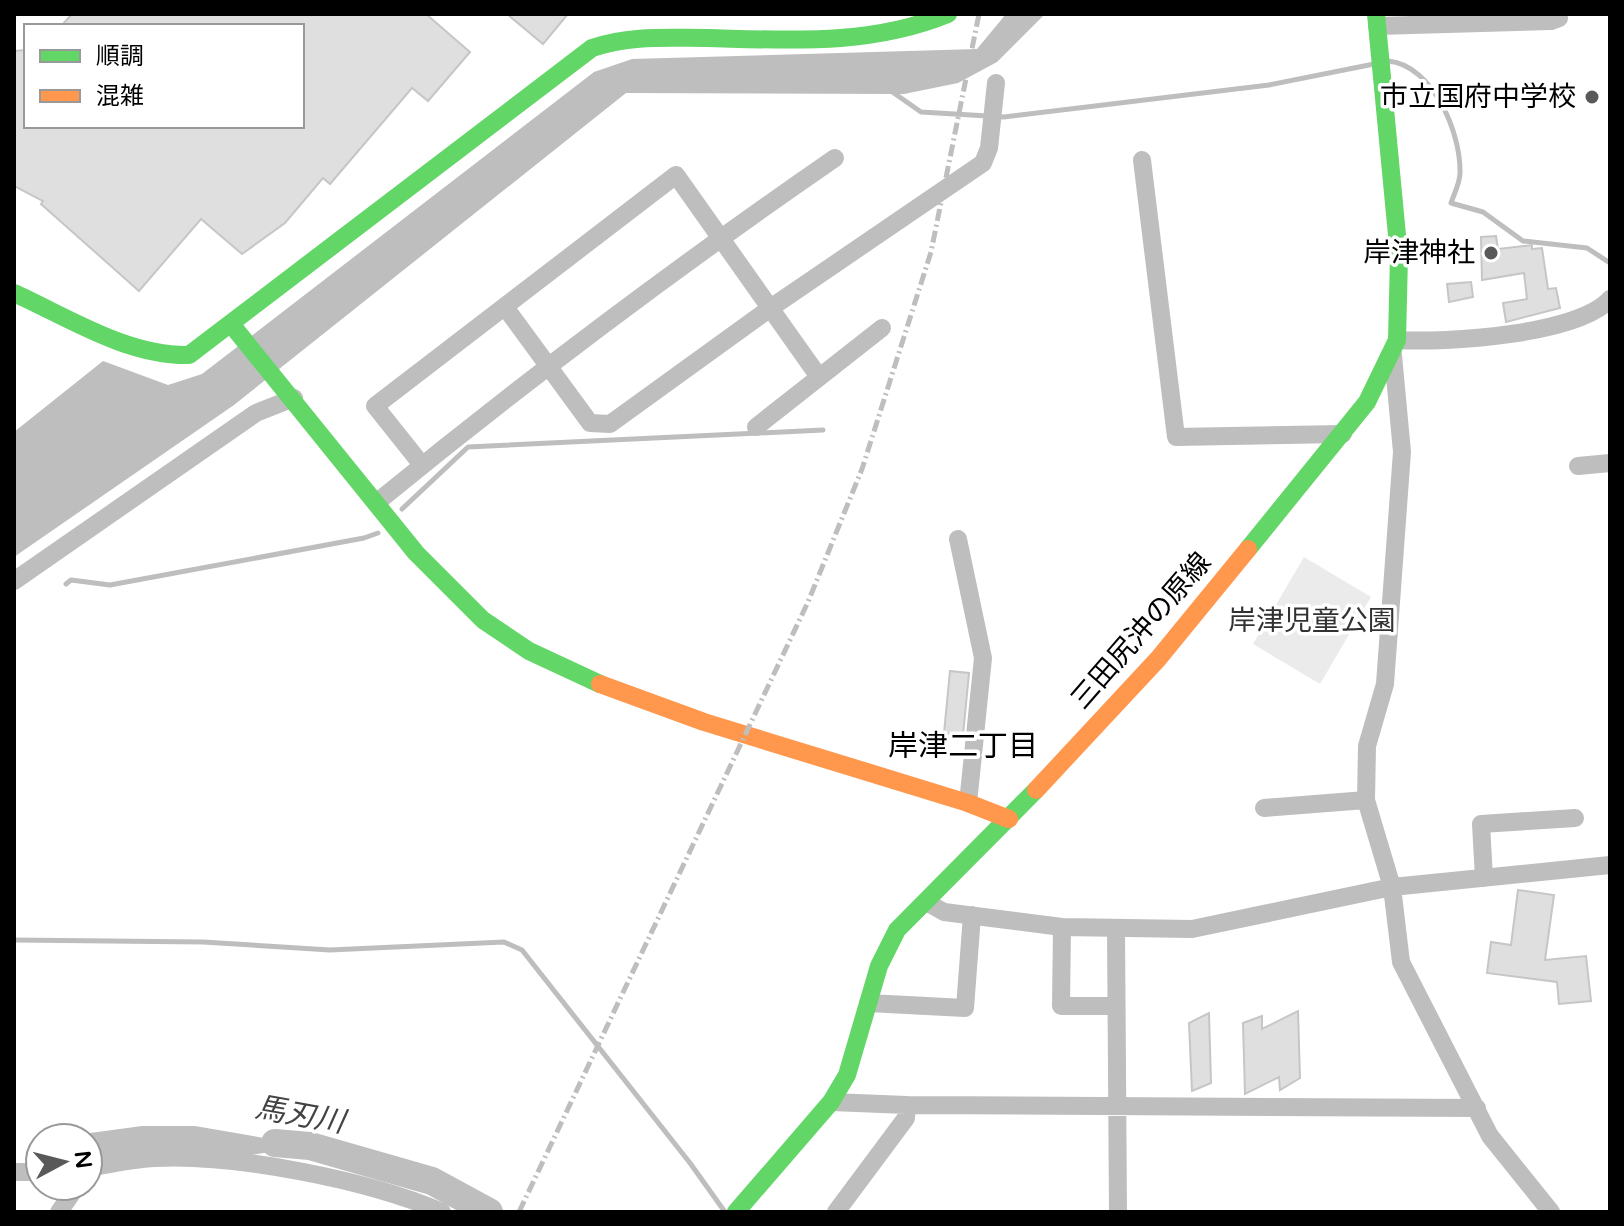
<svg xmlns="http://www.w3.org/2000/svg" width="1624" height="1226" font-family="'Varela Round','Noto Sans JP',sans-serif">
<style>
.green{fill:#ebebeb}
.water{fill:#bebebe}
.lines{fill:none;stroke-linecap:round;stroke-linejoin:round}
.stream{stroke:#bebebe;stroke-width:5}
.river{stroke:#bebebe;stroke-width:28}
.building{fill:#dfdfdf;stroke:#c6c6c6;stroke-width:2}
.street{stroke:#bebebe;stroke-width:18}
.fast{stroke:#63d668;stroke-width:18}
.slow{stroke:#ff974d;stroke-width:18}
.rail{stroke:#bebebe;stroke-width:5;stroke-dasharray:12 4 2 4;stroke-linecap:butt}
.poi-dot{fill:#595959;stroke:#fff;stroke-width:3}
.labels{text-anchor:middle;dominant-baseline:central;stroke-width:7;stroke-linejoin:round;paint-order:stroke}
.poi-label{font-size:28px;fill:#000;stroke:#fff;text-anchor:end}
.park-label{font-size:28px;fill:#323232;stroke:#fff}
.street-label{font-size:28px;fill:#000;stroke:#fff}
.neighbourhood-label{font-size:30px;fill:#000;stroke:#fff}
.water-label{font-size:30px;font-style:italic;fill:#434343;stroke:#fff}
</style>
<rect width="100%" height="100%" fill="#fff"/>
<!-- green -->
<path class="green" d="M1304,557L1371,597L1320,684L1253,644Z"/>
<!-- water -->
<path class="water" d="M1006,14H1045L997,62L958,83L904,94L626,93L234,405L14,557V432L103,361L168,385L202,374L594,72L632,59L977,49Z
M142,1126H195L310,1146L250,1155L88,1161V1138H53Z"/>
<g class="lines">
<!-- stream -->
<path class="stream" d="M1388,61C1433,65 1461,133 1460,173C1460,183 1454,194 1451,203L1483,212L1523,241L1587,248L1610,263
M891,91L921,112L1004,117L1269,85L1374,64
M402,509L468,447L823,430
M66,584L71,580L110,585L364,538L378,533
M14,940L203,942L330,950L504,942L522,950L690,1163L725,1212"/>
<!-- river -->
<path class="river" d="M275,1143L310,1146L432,1181L489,1212"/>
</g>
<!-- building -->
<path class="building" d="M72,14H426L470,52L428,101L412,88L330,184L323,178L285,223L242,254L201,219L139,291L41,204L43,201L14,186V51L26,50V126H302V26H61Z
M507,14H568L543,44Z
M1496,236L1498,249L1532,245V249L1542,248L1548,289L1556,288L1560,308L1506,322L1503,303L1527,299L1524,273L1482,280L1481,237Z
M1471,282L1473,297L1449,302L1447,284Z
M950,671L969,673L963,735L944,733Z
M1518,890L1554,895L1545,960L1586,956L1591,1001L1559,1004L1557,982L1487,973L1491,942L1511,945Z
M1298,1011L1300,1078L1280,1090L1279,1077L1245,1094L1243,1023L1262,1016V1029Z
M1209,1013L1211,1083L1192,1091L1189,1023Z"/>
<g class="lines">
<!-- street -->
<path class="street" d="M1377,26L1551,21L1559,18L1558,14
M1142,160L1176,437L1343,434
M505,307L590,423L610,424L769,309L983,163L989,148L996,83
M1397,340C1445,343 1578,335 1610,299
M1393,355L1402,452L1385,684L1367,746L1366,800L1392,887L1401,962L1490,1136L1551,1212
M756,427L882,328
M422,465L375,406L676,175L819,377
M1578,466L1610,463
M376,503C524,382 677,267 835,158
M958,539L983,658L968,803
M14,581L256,413L294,398
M1264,808L1366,800
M1484,878L1481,824L1575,818
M928,903L944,912L1062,927L1192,929L1392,887L1610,865
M1062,927L1061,1006H1116
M1116,929L1118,1212
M868,1003L965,1008L972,915
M831,1102L907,1105L1477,1108
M88,1168C110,1164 132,1159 155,1158C236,1154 368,1180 442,1212
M14,1172H40
M59,1212L77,1186
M836,1212L906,1118L907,1105"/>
<!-- fast -->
<path class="fast" d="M14,293C69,318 127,356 189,355L592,48C629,35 668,38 707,38C789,40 870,46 948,14
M231,324L416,553L483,620L529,651L600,684
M1248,549L1367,402L1397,340L1399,256L1376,14
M736,1212L831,1102L847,1075L879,966L897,930L1036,790"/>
<!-- slow -->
<path class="slow" d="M600,684L704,722L968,803L1009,819
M1036,790L1158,659L1248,549"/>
<!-- rail -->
<path class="rail" d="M519,1212L808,602L862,469L931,252L979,14"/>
</g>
<!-- markers -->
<g class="poi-dot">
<circle cx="1592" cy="97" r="8"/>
<circle cx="1491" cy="253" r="8"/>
</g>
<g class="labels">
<!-- poi labels -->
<g class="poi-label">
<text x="1576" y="97">市立国府中学校</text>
<text x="1475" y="253">岸津神社</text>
</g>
<!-- park labels -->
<g class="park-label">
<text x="1312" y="621">岸津児童公園</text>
</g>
<!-- street labels -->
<g class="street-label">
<text transform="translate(1141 631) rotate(-49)">三田尻沖の原線</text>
</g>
<!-- neighbourhood labels -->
<g class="neighbourhood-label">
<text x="963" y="746">岸津二丁目</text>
</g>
<!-- water labels -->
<g class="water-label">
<text transform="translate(300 1115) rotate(10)">馬刃川</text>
</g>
</g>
<!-- border -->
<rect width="1624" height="1226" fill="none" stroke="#000000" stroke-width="32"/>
<!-- legend -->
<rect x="24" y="24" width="280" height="104" fill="#ffffff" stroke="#999999" stroke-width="2"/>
<rect x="40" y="50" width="40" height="12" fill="#63d668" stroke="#999999" stroke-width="2"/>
<text x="96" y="64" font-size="24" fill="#000000">順調</text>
<rect x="40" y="90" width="40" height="12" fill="#ff974d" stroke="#999999" stroke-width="2"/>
<text x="96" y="104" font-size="24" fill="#000000">混雑</text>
<!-- north arrow -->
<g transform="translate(64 1162) rotate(83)"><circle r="38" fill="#ffffff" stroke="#999999" stroke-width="2"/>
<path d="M0-6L14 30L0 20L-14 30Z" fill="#595959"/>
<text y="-12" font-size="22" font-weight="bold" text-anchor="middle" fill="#000000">N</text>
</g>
</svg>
